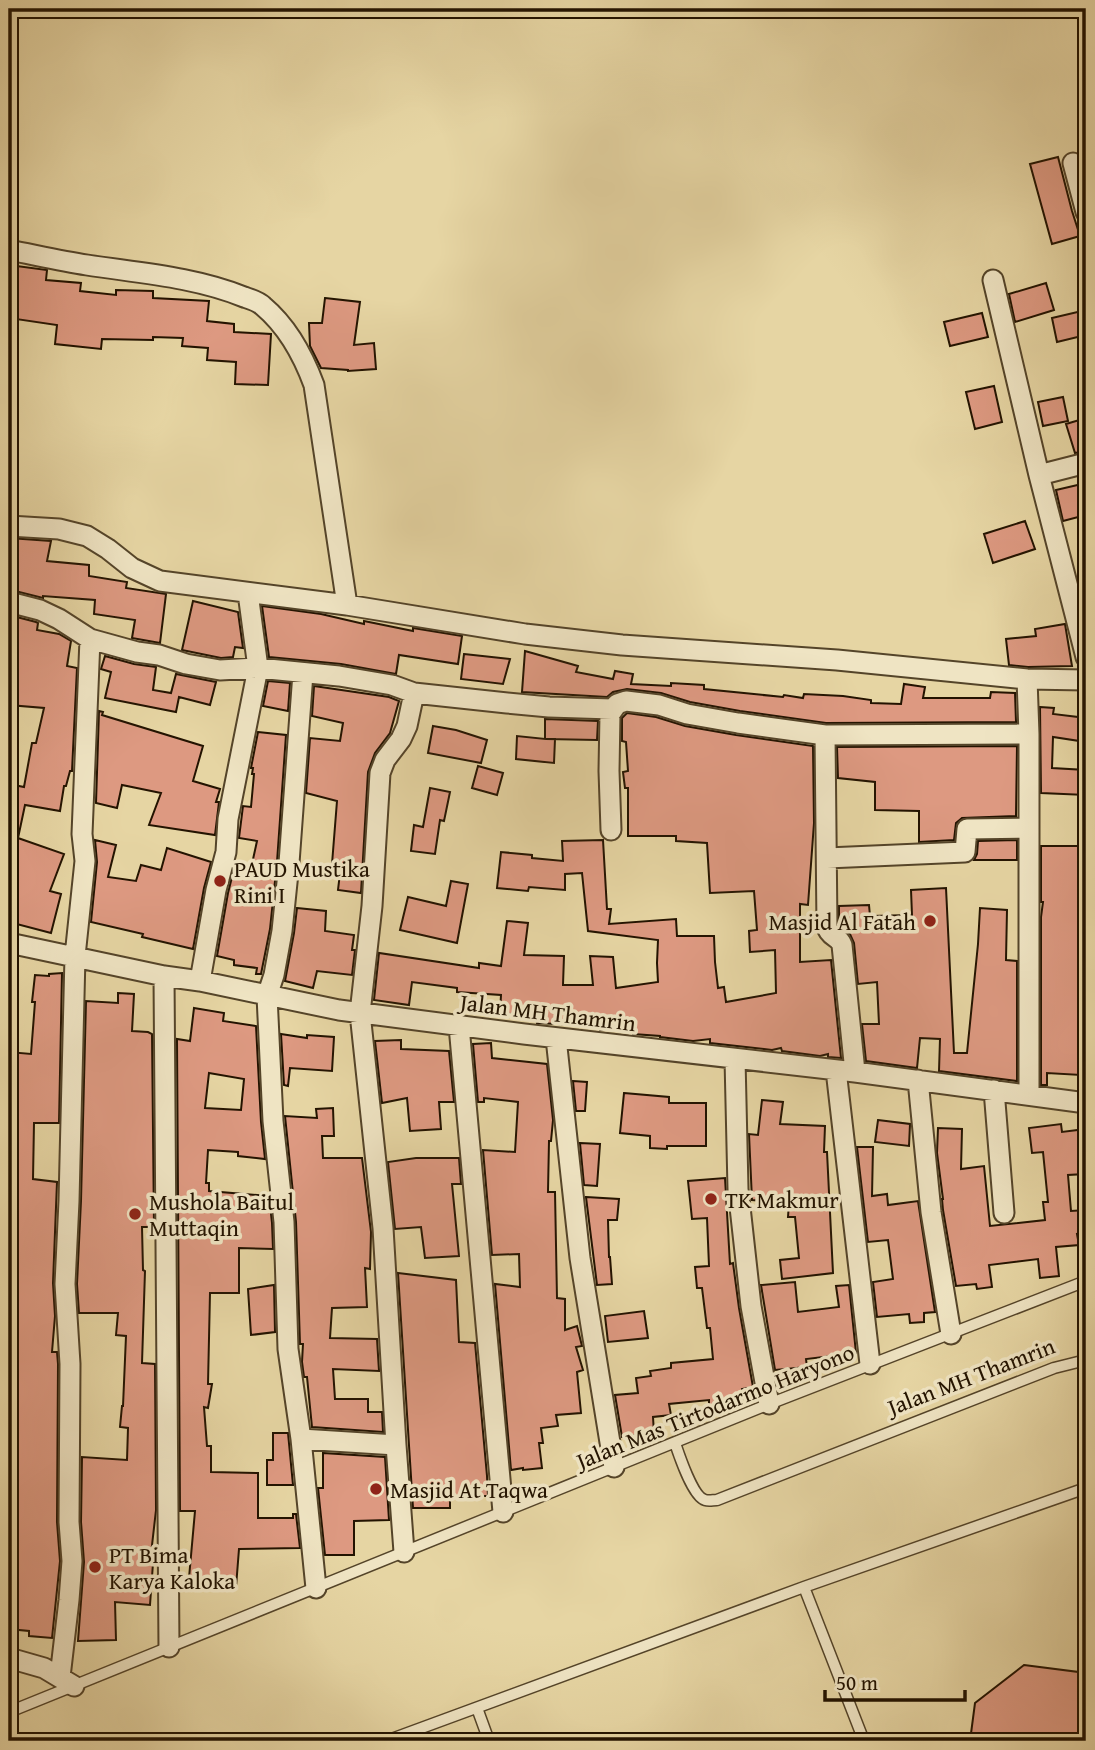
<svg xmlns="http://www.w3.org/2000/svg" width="1095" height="1750" font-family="'Gentium Book Plus',serif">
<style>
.building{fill:#dd9981;stroke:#231300;stroke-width:2;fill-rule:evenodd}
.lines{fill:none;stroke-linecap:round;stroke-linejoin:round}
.service-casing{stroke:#544429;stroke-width:13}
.minor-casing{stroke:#544429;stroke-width:23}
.service{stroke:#efe4c3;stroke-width:10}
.minor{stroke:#efe4c3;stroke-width:19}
.poi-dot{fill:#8f2418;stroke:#efe4c3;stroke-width:2.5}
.labels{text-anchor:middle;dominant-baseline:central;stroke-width:7;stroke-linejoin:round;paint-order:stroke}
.poi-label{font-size:23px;fill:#231300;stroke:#efe4c3;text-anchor:start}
.street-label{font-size:23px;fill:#231300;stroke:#efe4c3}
</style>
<rect width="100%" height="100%" fill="#e6d5a3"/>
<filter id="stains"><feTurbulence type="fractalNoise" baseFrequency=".00286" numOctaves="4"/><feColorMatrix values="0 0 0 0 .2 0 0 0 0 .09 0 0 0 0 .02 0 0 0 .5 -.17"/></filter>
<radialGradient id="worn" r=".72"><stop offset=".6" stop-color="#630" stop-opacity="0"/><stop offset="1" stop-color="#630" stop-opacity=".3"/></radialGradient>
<!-- building -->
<path class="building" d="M1058,157L1072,211L1080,236L1052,244L1030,164Z
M9,265L47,270L46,280L81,283L80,291L116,295V290L153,291V298L209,301L207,321L234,324V332L271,334L268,385L235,384L236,362L207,360L208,348L182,346L183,338L153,337V340L102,339L101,349L55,344L57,325L9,318Z
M1046,283L1054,310L1015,322L1009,294Z
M325,298L360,302L354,345L374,343L376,369L348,371V370L321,368L310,346L309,323H322Z
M1086,310V335L1057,342L1052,318Z
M982,313L988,337L950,346L944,322Z
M994,386L1002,422L975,429L966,392Z
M1063,397L1068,421L1043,426L1038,402Z
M1086,418V451L1075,453L1066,424Z
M1086,483V515L1063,521L1056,490Z
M1025,521L1035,549L993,563L984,534Z
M9,538L51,541L47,561L89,565V576L127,582L126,588L166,594L160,643L132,638L135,620L94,614L95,600L43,596V598L15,591V581L9,580Z
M193,601L238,612L243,648L235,647L233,657L221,658L182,650Z
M262,606L321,614L364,624V621L413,631V628L462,636L458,664L399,655L396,674L341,664L269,657Z
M9,615L36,622L38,623L37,630L59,634L71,641L67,666L77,668L72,771H70L66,786H64L60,811L25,805L18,838L64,854L50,891L61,894L51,933L9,922V784L24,787L32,743H36L44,708L9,705L11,663H9Z
M1065,624L1072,666L1028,667L1009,665L1006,639L1036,636L1035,629Z
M525,651L578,666L576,672L613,679L615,671L633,674L631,684L671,686V683L704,685V689L783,697L784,695L803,698L804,694L843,696L871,700V703L901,704L904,684L925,687L923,698H990L991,692L1015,693L1016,722L826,723L740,711L690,702L661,693L627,689L613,692L607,697L522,692Z
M464,654L510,659L503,684L461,679Z
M105,656L134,664L156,667L153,690L171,693L176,674L216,682L210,705L179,697L176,712L105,698L111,672L101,669Z
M268,681L290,683L288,711L263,706Z
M314,686L389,697L399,701L390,733L375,753L368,772L361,893L338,890L341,865L332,864L337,801L306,793L310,738L340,741L343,723L312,716Z
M1040,707L1054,708L1053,714L1086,718V742L1053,737L1052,768L1086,770V795L1041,793Z
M99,711L103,712L102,715L203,746L193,781L220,789L216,802H219L215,835L149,825L161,793L122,785L117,808L96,803Z
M627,713L656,717L685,726L736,735L813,746L814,823L808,905L800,904V962L831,960L841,1058L828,1057V1054L820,1056L782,1051L781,1048L772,1050L710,1043V1039L693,1041L660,1037V1036L633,1034L632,1027L600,1030L599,1026L537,1023L536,1016L500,1013L501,995L457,992V988L412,982L409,1005L374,1000L379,953L479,968V963L501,966L507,921L528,923L524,955L564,956L563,985H593L590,956L613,957L616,988L658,982L657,963L658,940L588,931L582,873L565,874V890L529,887L528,891L497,888L501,852L532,855V858L563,861L562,841L603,840L607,909H611L609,924L676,919L677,936H714L715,962L718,988L724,987L726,1002L776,993L775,950L750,952L749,931L757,930L754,891L710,893L707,843L676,841V836H628V788H625L623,772L628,771L626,742L622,741V718Z
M545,719L598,721L597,740L546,739H555L554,763L516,759L517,736L545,739Z
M433,726L456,730L487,740L481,763L428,753Z
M258,732L286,735L277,862L270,929L261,974H256L257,968L234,965V960L217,956L228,893L234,869L250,873L257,841L239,838L243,806L251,807L254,774H252L253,768H251Z
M1017,746L1016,816L962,818L956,823L954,840L919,842V811L875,810V782L838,778L837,747Z
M478,766L503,773L497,795L472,788Z
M430,788L450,792L444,821L440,820L435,854L411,851L414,825L423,827Z
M95,840L116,845L108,877L136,881L141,865L161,870L167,848L211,862L204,888L193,949L142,937L143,934L91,922L97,862Z
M1017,840V860H974L977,854L978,841Z
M1041,846H1086V974L1081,973L1079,1034H1083L1081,1075L1047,1073V1085H1041V917L1043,902H1041Z
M451,881L468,884L457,943L400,930L408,897L446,906Z
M946,888L954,1053H967L978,944L980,908L1007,910L1006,960L1017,961V1081L939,1071L940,1039L920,1038L917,1068L866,1061L862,1024H879L877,982L858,984L854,943L850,934L839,925V906L869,905L870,916L912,915L911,890Z
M297,908L326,911L325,931L354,935L352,950H355L352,975L317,971L313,988L285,981L294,933Z
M62,973L59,1123H34L33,1179L57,1182L53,1283L55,1316L52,1352H57L58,1364L57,1522L60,1561L52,1638L29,1636V1631L9,1629V1052L31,1054L35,1002H32L35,975L49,976V974Z
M118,993L134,994L132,1031L148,1032L152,1034L154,1227H142L143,1270L145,1271L142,1363L155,1364L156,1510L150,1563H153L150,1605L115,1602L116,1640L78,1641L84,1562L81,1522L82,1457L127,1460L128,1428L120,1427L122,1406H123L126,1336L116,1335L118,1313H79L77,1284L81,1201L86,1001L118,1003Z
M194,1008L224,1013L223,1021L256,1026L261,1122L265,1159L238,1156V1152L208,1150L206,1183H209V1191L269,1196L272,1223L273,1249L239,1248V1293H210L208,1384H212L208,1408L204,1407L207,1446H211V1472L258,1473V1518H293V1514H296L300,1548L239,1549L236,1587L217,1586V1580L189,1578L195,1511H180L177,1039L190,1041ZM209,1073L244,1079L241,1110L205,1108Z
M281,1034L307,1038V1035L334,1037L332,1071L290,1068L288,1086L284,1085Z
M401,1040V1049L449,1051L454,1102H439L441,1129L410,1131L407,1098L382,1103L375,1041Z
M491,1043L492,1058L547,1064L553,1120L551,1141H549L548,1192H555L557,1298L565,1299V1330L577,1326L582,1346L576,1347L583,1370L577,1372L581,1413L556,1415L558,1426L541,1428L543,1443H539L542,1468L523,1470V1468L511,1470L495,1284L520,1287L519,1254L492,1255L483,1150L515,1152L518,1102L484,1098V1102H478L473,1044Z
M573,1081L587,1082L585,1111H576Z
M624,1093L669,1097V1103H706V1146H667V1149L650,1148V1136L620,1133Z
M762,1100L783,1102L780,1124L825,1126L824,1152H827L833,1273L782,1279L780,1260L799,1258L795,1217H788L789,1203L752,1200L749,1134L758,1135Z
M333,1108L334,1136H322L323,1158H362L371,1232L370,1269L365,1268L367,1307L332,1308L330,1338L377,1339L379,1371L333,1369L335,1399H368V1412H382L383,1432L312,1427L307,1377H304L302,1362L303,1344H300L296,1222L285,1116L317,1118L316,1109Z
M878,1120L910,1124L909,1146L875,1142Z
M1061,1124L1062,1132L1086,1129V1151H1082L1085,1174L1068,1175L1071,1211L1086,1210V1233L1077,1234L1079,1245L1056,1247L1059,1276L1040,1278L1038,1259L989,1265L992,1287L977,1289L976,1284L956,1286L943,1210L942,1199H943L937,1153L938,1128L962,1129L961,1169L984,1166L990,1226L1045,1220L1043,1202H1048L1043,1152L1032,1153L1029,1128Z
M580,1143L600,1144L597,1186L584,1185Z
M857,1147H873L872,1196L887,1194L888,1205L918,1201L935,1312L924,1313V1322L910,1323L909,1314L877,1317L873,1282L893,1279L888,1240L868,1242Z
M416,1158H459L461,1184H452L459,1256L425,1258L421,1227L395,1229L388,1162Z
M725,1178L730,1264L733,1263L739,1308L753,1387L742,1389L744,1401L730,1402V1404L709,1406V1400L669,1404L671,1415L653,1417L654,1433L622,1437L615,1395L638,1393L636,1378L651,1376L650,1371L671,1368V1363L713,1359L710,1328H707L702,1288H697L695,1267L709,1266L707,1218L692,1219L688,1181Z
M586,1197L619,1199L617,1220H608L609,1257H610L612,1284L597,1285Z
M398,1273L456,1280L459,1342L475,1343L487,1476L488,1496H450V1508H413Z
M795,1282L798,1312L839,1307L836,1286L849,1285L856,1353L806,1359L807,1367L775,1370L761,1285Z
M274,1285L275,1332L251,1335L248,1289Z
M644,1311L648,1338L608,1342L605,1316Z
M273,1433H288L293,1485H267V1460H273Z
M323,1453L385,1457L389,1520L354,1521V1555H325L318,1488H323Z
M1024,1665L1086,1673V1741H970L975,1703Z"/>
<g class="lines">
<defs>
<path id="service" d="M675,1443C679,1455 693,1497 705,1500C709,1501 713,1500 717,1500L1054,1368L1086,1360
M804,1587L864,1741
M477,1708L489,1741
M9,1712L769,1404L1086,1281
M386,1741L804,1587L1086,1488"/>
<path id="minor" d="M1073,163L1086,212
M9,250C35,255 61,261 87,265C139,273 195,277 244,297C250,299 258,301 263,306C288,327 303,355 314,385L347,605
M993,280L1039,475
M1086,463L1039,475L1086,657
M9,526L59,529L87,536L108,549L132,568L160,581L347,605L525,634L622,645L837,660L1027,679L1086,680
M9,602L40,610L59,619L90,639L137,652L159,655L186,664L220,670L258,668L339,676L392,685L414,693L507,703L549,707L612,709
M303,673L289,863L282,931L274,975L267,996L273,1121L284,1222L288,1349L301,1439L316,1588
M1027,679L1029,734V1095
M825,735L827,927C829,937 839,936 842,945L855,1072
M611,830L609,771L610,714L617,704L626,701L659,705L687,714L738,723L825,735L1029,734
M827,858L965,852L967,829L1029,828
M9,943L164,976L200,981L339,1010L524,1034L855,1072L1086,1103
M164,976L169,1647
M200,981L216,890L226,852L228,819L258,668L248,593
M459,1026L503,1512
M556,1038L580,1258L614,1467
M735,1059L738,1189L751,1306L769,1404
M836,1070L870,1364
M918,1080L931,1212L951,1334
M994,1090L1004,1213
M301,1439L396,1445
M404,1552L396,1445L383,1228L360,1013L372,906L380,773L385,760L401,739L407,726L414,693
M9,1658L44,1668L74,1686
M60,1677L69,1600L72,1561L69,1522L70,1364L65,1284L69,1201L75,956L85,861L82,834L90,639"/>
</defs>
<!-- service casing -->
<use href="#service" class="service-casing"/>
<!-- minor casing -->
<use href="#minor" class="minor-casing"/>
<!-- service -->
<use href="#service" class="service"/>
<!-- minor -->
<use href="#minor" class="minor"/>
</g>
<!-- markers -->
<g class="poi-dot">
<circle cx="220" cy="881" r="7"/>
<circle cx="930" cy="921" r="7"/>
<circle cx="711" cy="1199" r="7"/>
<circle cx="135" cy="1214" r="7"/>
<circle cx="376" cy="1489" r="7"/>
<circle cx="95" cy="1567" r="7"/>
</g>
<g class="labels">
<!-- poi labels -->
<g class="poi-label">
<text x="234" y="868">PAUD Mustika<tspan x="234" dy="26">Rini I</tspan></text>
<text x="916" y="921" text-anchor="end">Masjid Al Fatah</text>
<text x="725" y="1199">TK Makmur</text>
<text x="149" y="1201">Mushola Baitul<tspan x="149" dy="26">Muttaqin</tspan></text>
<text x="390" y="1489">Masjid At Taqwa</text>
<text x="109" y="1554">PT Bima<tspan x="109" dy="26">Karya Kaloka</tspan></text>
</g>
<!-- street labels -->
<g class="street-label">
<text transform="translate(548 1012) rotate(7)">Jalan MH Thamrin</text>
<text transform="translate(971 1376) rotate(-21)">Jalan MH Thamrin</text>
<text transform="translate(715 1406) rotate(-22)">Jalan Mas Tirtodarmo Haryono</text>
</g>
</g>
<!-- margin -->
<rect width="1095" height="1750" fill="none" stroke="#e6d5a3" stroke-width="35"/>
<rect x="10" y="10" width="1074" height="1729" fill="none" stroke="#231300" stroke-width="3.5"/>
<rect x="18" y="18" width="1060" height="1715" fill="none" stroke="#231300" stroke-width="2"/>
<!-- scale -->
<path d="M825 1690v10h140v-10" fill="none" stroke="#231300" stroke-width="3.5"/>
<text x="836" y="1690" font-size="21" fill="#231300" stroke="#efe4c3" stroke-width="5" paint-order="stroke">50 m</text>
<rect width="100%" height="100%" filter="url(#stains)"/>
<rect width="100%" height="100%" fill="url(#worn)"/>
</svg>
